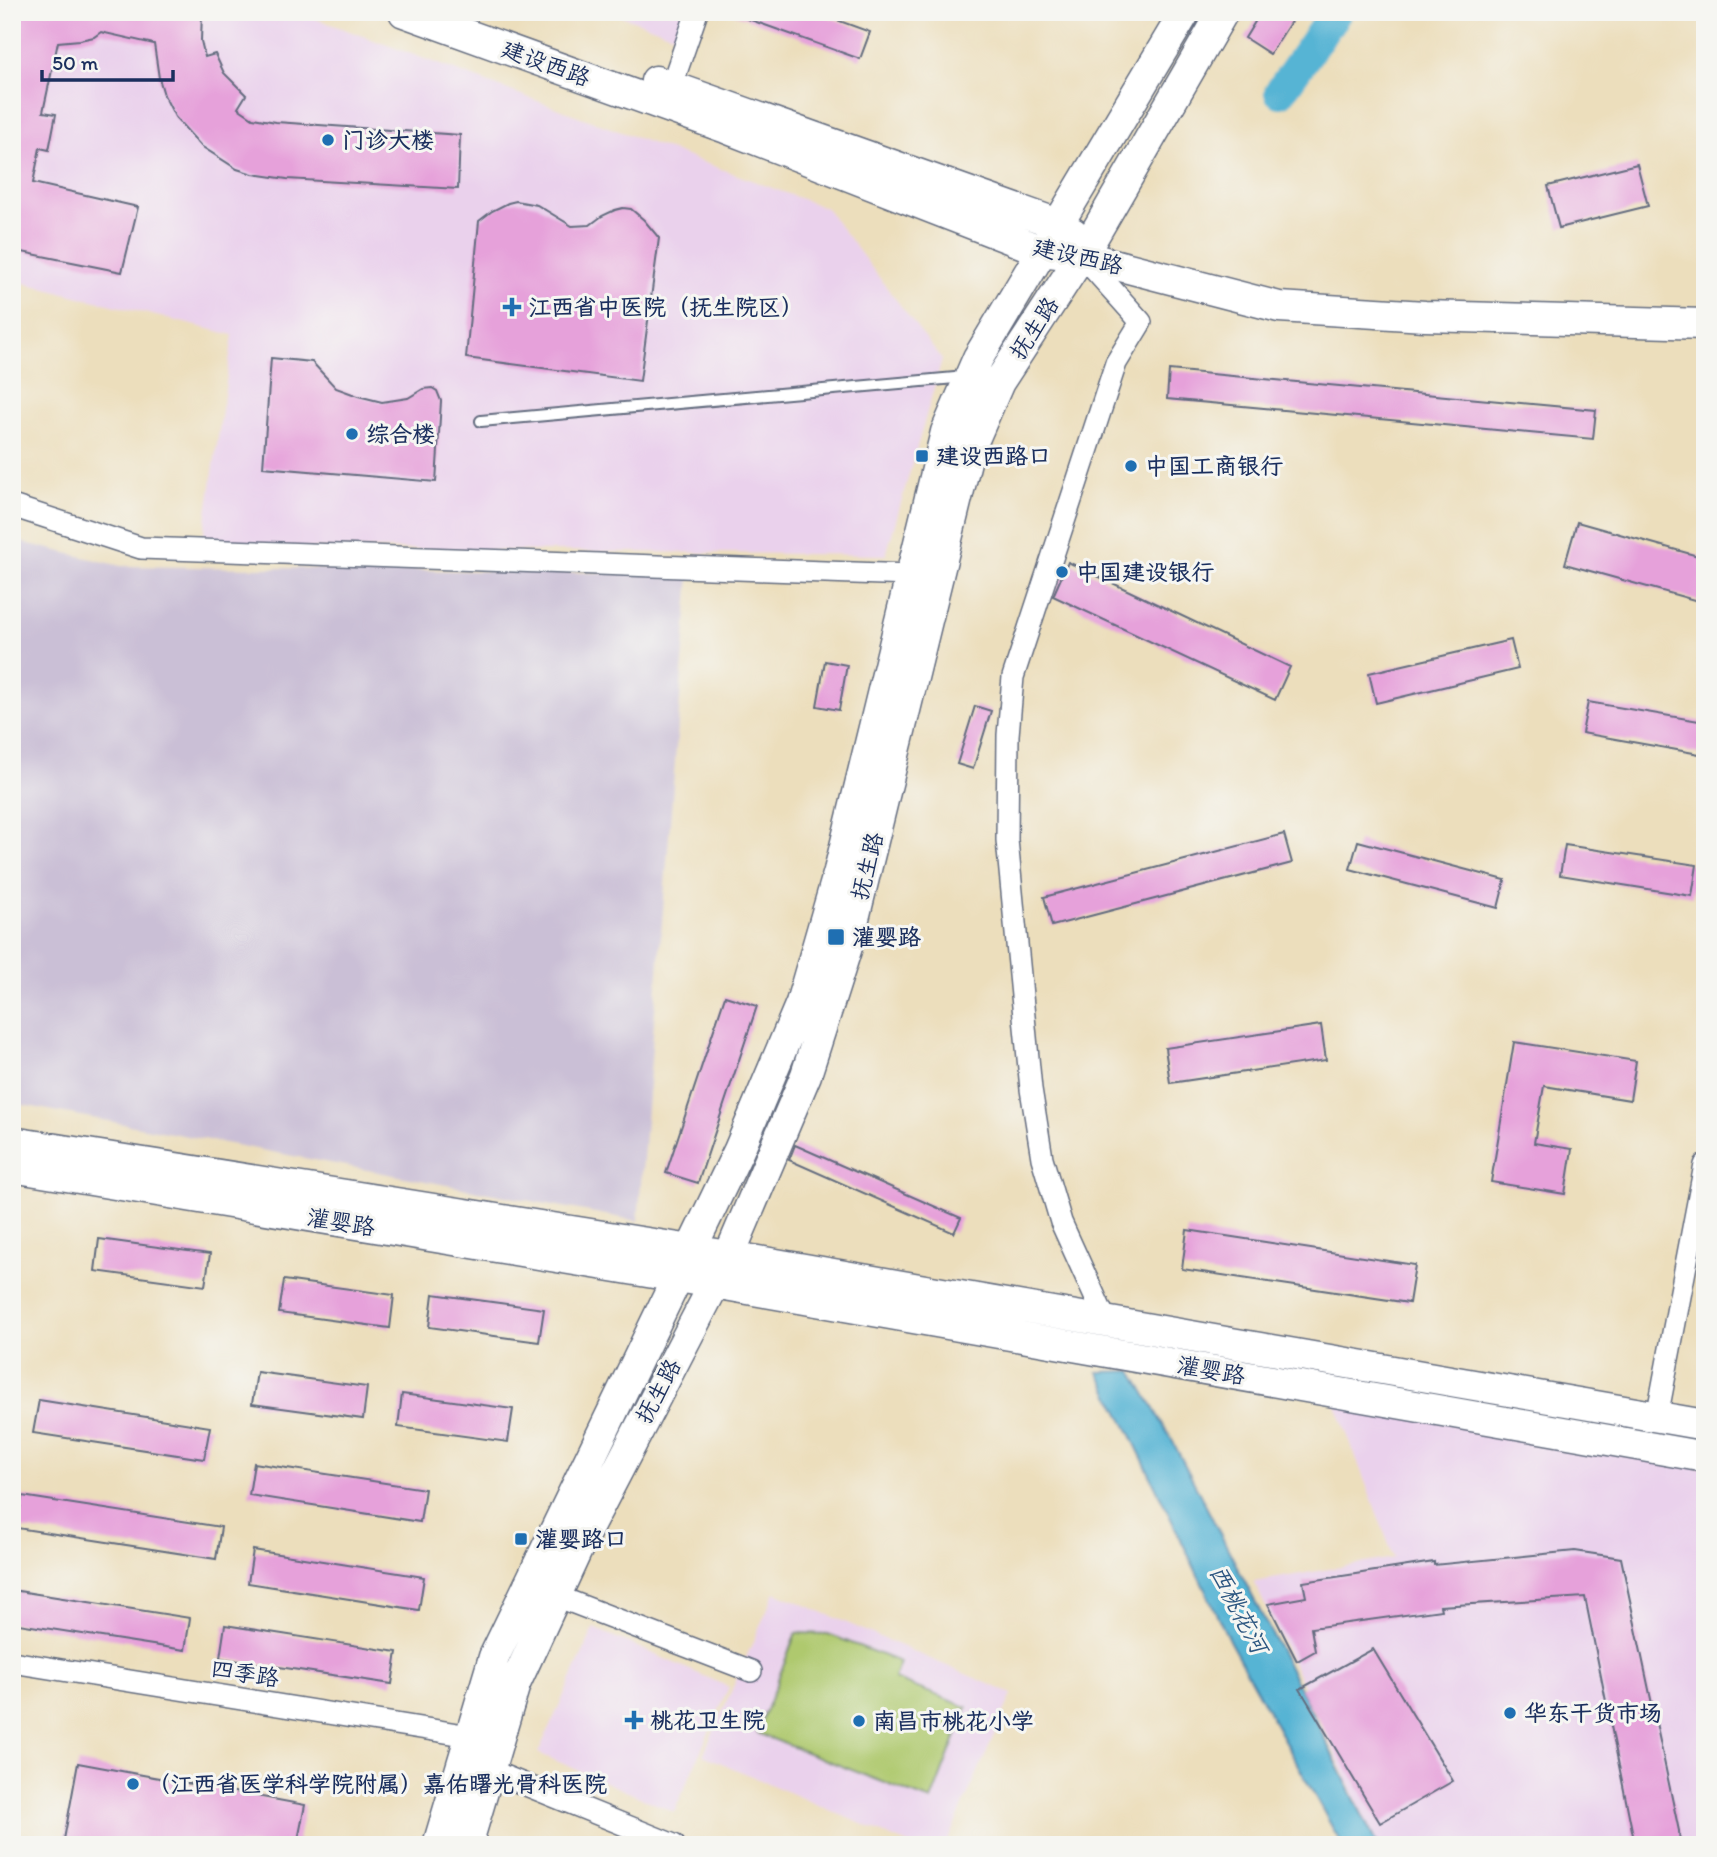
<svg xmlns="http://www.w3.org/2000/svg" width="1717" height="1857" font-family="Itim,'LXGW WenKai TC',sans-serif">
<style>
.built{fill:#ead1ec}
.industrial{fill:#cabfd6}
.green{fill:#afc96e;stroke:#657c66;stroke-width:2}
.water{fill:#56b4d4;stroke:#387299;stroke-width:2}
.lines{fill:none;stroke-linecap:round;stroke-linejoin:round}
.river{stroke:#56b4d4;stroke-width:32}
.building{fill:#e6a1da}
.service-casing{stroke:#646c7f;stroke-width:14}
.minor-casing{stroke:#646c7f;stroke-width:24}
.secondary-casing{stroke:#646c7f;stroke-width:33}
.service{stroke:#fff;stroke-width:10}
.minor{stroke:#fff;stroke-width:21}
.secondary{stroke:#fff;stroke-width:30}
.poi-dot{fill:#1f6fb2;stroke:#f6f6f2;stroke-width:2.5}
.labels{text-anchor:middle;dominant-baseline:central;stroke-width:6;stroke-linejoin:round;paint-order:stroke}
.street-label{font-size:23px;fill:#1b2f5e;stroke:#f6f6f2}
.poi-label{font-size:23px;font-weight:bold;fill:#1b2f5e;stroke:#f6f6f2;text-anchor:start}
.water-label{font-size:24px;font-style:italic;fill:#2d5781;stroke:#f6f6f2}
</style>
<rect width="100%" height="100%" fill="#f6f6f2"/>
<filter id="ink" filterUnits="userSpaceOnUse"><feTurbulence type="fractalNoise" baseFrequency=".0143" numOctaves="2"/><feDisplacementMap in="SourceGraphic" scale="14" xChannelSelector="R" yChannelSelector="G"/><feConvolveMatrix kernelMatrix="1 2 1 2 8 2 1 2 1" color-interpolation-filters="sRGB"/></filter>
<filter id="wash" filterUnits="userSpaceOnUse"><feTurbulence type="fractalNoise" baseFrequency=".00686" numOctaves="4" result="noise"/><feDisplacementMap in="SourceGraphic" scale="28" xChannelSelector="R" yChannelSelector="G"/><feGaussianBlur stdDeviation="1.57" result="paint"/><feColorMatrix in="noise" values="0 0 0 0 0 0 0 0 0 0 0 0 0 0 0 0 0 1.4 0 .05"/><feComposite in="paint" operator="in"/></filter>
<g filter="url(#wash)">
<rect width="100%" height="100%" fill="#ecdebc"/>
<!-- built -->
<path class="built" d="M12,12H298L826,208L942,360L886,555L202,547L233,335L12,280Z
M611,12H693L685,39Z
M1335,1402L1705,1468V1845H1378L1254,1582L1394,1558Z
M775,1592L1012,1694L946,1845H910L703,1755Z
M594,1628L729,1687L674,1812L538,1753Z"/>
<!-- industrial -->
<path class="industrial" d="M12,540L121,566L690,574L638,1221L12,1103Z"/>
<!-- green -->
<path class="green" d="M796,1633L828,1634L900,1662L894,1679L967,1707L931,1801L757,1733Z"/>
<!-- water -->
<path class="water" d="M1132,1371L1173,1442L1300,1689L1377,1845H1342L1230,1642L1130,1433L1098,1372Z"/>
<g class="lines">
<!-- river -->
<path class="river" d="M1280,92L1336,12"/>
</g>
<g id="blocks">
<!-- building -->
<path class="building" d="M14,12H202L201,41L205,57L215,54L224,73L246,95L238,108L253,118L276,122L460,135L458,189L287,179L253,174L237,169L201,146L175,117L164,95L159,78L154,44L101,32L94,37L80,40L58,42L43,112L56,114L49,150L40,148L33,183L138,207L122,272L12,250V21Z
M734,12H815L870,32L860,59L734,14Z
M1261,12H1297L1270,54L1245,38Z
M1637,164L1648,206L1559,228L1548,186Z
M516,201L537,205L572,226L590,225L602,216L615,210L623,208L631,209L644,220L659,238L640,381L466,358L479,221L492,211L508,203Z
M271,358L312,362L336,388L358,396L382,402L408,398L423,389L432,388L437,391L441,401L436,482L263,467Z
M1169,370L1596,410L1593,439L1167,399Z
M1577,522L1705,558V603L1565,564Z
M1068,562L1290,667L1275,700L1053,596Z
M1511,640L1518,669L1376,703L1369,673Z
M825,661L847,665L839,710L817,706Z
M1588,702L1705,722V755L1582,733Z
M975,706L991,711L973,769L957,764Z
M1284,834L1292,863L1052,926L1044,897Z
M1358,841L1505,880L1498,908L1350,869Z
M1565,845L1697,865L1692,896L1560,875Z
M725,996L757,1006L698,1183L666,1173Z
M1321,1025L1326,1060L1170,1083L1165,1048Z
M1514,1042L1636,1061L1630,1100L1544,1086L1534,1143L1572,1149L1565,1194L1491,1182Z
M795,1145L961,1218L954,1233L789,1160Z
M1187,1230L1415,1265L1409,1303L1182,1269Z
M99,1239L210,1254L205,1286L95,1271Z
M284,1280L394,1295L390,1328L279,1313Z
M433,1294L544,1309L539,1342L429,1327Z
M257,1372L367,1387L363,1419L252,1404Z
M402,1394L513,1409L508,1442L398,1427Z
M39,1400L210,1427L204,1459L33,1433Z
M254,1463L425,1489L420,1522L249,1495Z
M22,1496L221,1527L216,1559L17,1528Z
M253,1550L424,1577L419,1610L248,1583Z
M1575,1551L1621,1558L1679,1831L1680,1845H1635L1585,1597L1440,1606L1441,1610L1311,1628L1315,1651L1297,1661L1268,1604L1306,1597L1303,1582L1434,1562V1565Z
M12,1590L190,1618L185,1650L12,1623Z
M225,1625L397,1652L392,1684L220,1658Z
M1373,1649L1453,1781L1380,1823L1300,1689Z
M78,1763L305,1805L297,1845H63Z"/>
</g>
</g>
<g filter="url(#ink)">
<use href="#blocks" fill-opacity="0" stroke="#646c7f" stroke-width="2"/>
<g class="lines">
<defs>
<path id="service" d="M481,421L966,377"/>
<path id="minor" d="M671,87L697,12
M1082,256L1141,322L1116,363L1013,677L1008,735L1007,840L1031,1089L1042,1158L1061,1222L1106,1321
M12,506L141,548L911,575
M1657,1417L1705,1165
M556,1596L751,1671
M12,1662L470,1736
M489,1770L674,1845"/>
<path id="secondary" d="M404,12L726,128L1042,251L1082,256L1279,307L1425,316L1705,324
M656,81L1058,224L1073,233
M12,1142L729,1256L1705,1425
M12,1167L714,1283L1705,1457
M438,1845L494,1657L739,1150L801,1003L839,871L946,432L978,358L1185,12
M467,1845L515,1684L582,1539L729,1256L806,1075L847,947L968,453L999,382L1089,244L1223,12"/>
</defs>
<!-- service casing -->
<use href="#service" class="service-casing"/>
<!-- minor casing -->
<use href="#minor" class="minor-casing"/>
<!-- secondary casing -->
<use href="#secondary" class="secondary-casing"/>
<!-- service -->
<use href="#service" class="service"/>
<!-- minor -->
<use href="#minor" class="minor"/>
<!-- secondary -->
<use href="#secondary" class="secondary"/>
</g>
</g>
<!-- markers -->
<g class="poi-dot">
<circle cx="328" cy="140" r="7"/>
<path d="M508.5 296.5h7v7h7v7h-7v7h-7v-7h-7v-7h7z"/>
<circle cx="352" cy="434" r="7"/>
<rect x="915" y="449" width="14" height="14" rx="3.5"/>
<circle cx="1131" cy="466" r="7"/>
<circle cx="1062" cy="572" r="7"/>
<rect x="827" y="928" width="18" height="18" rx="3.5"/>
<rect x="514" y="1532" width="14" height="14" rx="3.5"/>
<circle cx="1510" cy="1713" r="7"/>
<path d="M630.5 1709.5h7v7h7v7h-7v7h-7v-7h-7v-7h7z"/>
<circle cx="859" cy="1721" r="7"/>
<circle cx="133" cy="1784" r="7"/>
</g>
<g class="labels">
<!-- street labels -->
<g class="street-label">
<text transform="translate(546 63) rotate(20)">建设西路</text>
<text transform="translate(1078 256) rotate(13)">建设西路</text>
<text transform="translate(1034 328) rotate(-57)">抚生路</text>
<text transform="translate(867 866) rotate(-76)">抚生路</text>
<text transform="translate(341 1222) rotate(9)">灌婴路</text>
<text transform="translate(1211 1370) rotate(10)">灌婴路</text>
<text transform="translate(658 1391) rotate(-62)">抚生路</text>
<text transform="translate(245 1673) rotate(9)">四季路</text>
</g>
<!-- poi labels -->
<g class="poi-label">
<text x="342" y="140">门诊大楼</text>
<text x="528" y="307">江西省中医院（抚生院区）</text>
<text x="366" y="434">综合楼</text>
<text x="936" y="456">建设西路口</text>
<text x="1145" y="466">中国工商银行</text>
<text x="1076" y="572">中国建设银行</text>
<text x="852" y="937">灌婴路</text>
<text x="535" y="1539">灌婴路口</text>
<text x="1524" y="1713">华东干货市场</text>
<text x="650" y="1720">桃花卫生院</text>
<text x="873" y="1721">南昌市桃花小学</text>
<text x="147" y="1784">（江西省医学科学院附属）嘉佑曙光骨科医院</text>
</g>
<!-- water labels -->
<g class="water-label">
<text transform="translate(1239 1609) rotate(62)">西桃花河</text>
</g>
</g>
<!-- margin -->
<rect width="1717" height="1857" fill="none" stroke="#f6f6f2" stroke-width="42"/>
<!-- scale -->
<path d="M42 70v10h131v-10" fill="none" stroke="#1b2f5e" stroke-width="3.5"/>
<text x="52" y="70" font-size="21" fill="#1b2f5e" stroke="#f6f6f2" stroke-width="5" paint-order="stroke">50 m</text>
</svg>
